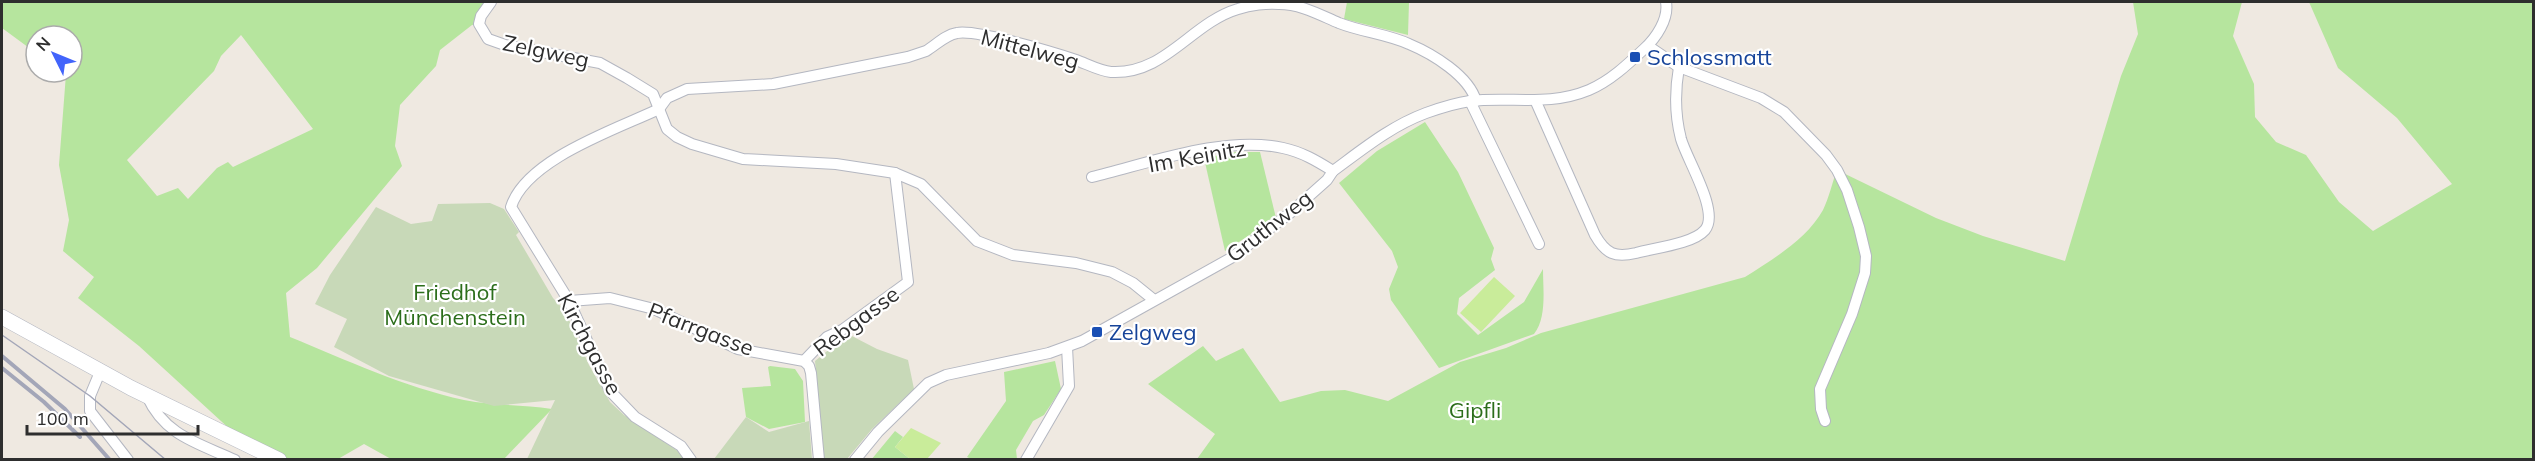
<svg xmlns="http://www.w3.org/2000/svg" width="2535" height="461" font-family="Mulish,sans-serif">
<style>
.green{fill:#b6e59e;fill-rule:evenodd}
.cemetery{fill:#c8d9b8}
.pitch{fill:#c9ec9a}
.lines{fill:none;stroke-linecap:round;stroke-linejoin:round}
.street-casing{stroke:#b4b7c1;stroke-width:12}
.secondary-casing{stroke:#b4b7c1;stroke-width:16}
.street{stroke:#fff;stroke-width:10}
.secondary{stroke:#fff;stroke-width:15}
.tram{stroke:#a3a6b8;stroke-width:1.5}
.rail{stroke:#a3a6b8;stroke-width:4}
.transit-dot{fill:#1a4fb4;stroke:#fff;stroke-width:2}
.labels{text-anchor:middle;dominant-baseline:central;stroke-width:4.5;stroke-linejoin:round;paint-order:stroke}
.street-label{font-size:22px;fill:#2e2e2e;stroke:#fff}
.transit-label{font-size:22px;fill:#164399;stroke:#fff;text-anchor:start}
.park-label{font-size:22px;fill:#2c6e1b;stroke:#fff}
</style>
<rect width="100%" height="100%" fill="#efe9e1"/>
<g class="green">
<path d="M2,2h489l-12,22 -7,1 -32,25 -4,16 -36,39 -5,41 7,20 -85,102 -31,25 4,44c56,23 114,50 174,63 29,6 59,4 88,9l-48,50h-113l-27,-15 -26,15h-59l-34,-16 -106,-97 -61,-48 16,-21 -31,-26 6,-31 -10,-55 7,-91 -3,-2h9v-36h-36v17l-34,-25zM241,35l72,94 -80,38 -5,-5 -11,6 -29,31 -10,-11 -21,8 -30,-36 87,-89 7,-15z"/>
<path d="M1347,2h62l-1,33 -64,-16z"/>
<path d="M2133,2h109l-9,34 21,48 1,33 21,25 30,13 33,47 34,29 79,-47 -55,-66 -59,-50 -29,-66h224v457h-1336l18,-25 -67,-50 55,-38 13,15 27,-13 37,54 41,-11 24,-1 43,11 72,-39 46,-14 35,-15 204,-56c27,-17 62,-38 78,-67 6,-12 9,-27 14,-40l99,48 47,18 82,25 56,-185 17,-42z"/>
<path d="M1425,122l33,50 36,76 -3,11 4,11 -36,28 -2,16 21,21 46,-33 19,-33c0,20 4,49 -9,65l-95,34 -48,-68 -2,-11 9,-22 -6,-16 -53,-68 38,-32z"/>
<path d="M1236,152h24l16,66 -51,33 -21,-93z"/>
<path d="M1055,361l6,28 -17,26 -11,6 -17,29 1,9h-46l-4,-2 39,-56 -2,-29z"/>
<path d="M770,366l25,3 8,12 2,41 -36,7 -23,-12 -4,-29 29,-2 -3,-19z"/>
<path d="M895,431l8,6 -8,10 15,12 -39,1z"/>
</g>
<g class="cemetery">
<path d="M490,203l14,6 15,23 -3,3 37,63 12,13 24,54 21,37 14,13 54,36 6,8h-157l28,-59 -61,6 -105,-30 -55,-29 13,-28 -32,-15 15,-29 46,-68 35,17 21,-3 6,-17z"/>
<path d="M848,334l29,15 31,11 6,29 -42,40 -25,30h-23l-9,-98z"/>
<path d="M746,417l23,15 40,-11 3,38h-98z"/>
</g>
<g class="pitch">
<path d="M1494,277l21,19 -34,36 -21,-19z"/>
<path d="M911,428l30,15 -14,16h-17l-15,-12z"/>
</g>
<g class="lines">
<defs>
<g id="street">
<path d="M491,2l-10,14 -2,8 9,15 17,6 95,18 27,15 26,16 14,35 10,8 15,7 51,15 93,5 59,9 26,11 56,57 36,14 63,8 36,9 21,11 21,17"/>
<path d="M1648,46l31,21 82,31 23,14 42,43 11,15 10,20 12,37 7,29 -1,17 -13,41 -32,75 1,20 4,12"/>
<path d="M1470,101l69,143"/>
<path d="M1536,102l59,133c11,19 20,23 41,18 18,-5 57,-9 69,-23 15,-18 -18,-70 -24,-91 -6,-23 -6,-49 -2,-72"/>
<path d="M1092,177c58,-14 132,-42 191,-29 19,4 34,13 50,23"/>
<path d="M569,301l41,-3 44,11 84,40 66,12 5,5 2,7 8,87"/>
<path d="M804,361l23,-24 15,-7 66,-48 -13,-109"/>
<path d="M100,372l-10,24v15l38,49"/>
<path d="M147,396c18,40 51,47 88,64"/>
<path d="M691,460l-10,-14 -46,-29 -25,-26 -41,-90 -58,-94c15,-48 106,-78 148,-98l8,-11 20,-9 86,-5 135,-27c6,-2 12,-4 18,-6 10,-6 19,-16 31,-18 19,-4 98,20 119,27 11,4 24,11 35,12 54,3 80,-49 127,-63 12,-4 29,-6 41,-5 22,0 41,11 60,19 23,9 48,11 70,21 24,10 60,32 67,57"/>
<path d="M855,460l23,-28 50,-49 18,-8 103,-22 33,-12 149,-83 59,-45 37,-33 6,-9c30,-22 58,-45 93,-58 14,-5 30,-10 44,-12 41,-5 78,6 119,-11 21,-9 38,-25 55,-41 12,-11 25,-30 22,-47"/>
<path d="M1026,460l43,-74 -2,-39"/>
</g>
<path id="secondary" d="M2,317l129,71 148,72"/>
</defs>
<use href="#street" class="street-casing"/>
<use href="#secondary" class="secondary-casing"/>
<use href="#street" class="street"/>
<use href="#secondary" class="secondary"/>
<path class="tram" d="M2,335l88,61 76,64"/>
<g class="rail">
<path d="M2,356l63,53 45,51"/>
<path d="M2,368l42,34 36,35"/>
</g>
</g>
<g class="transit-dot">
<rect x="1629" y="51" width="12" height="12" rx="3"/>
<rect x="1091" y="326" width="12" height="12" rx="3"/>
</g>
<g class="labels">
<g class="street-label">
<text transform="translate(1030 49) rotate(15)">Mittelweg</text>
<text transform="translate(546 51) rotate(12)">Zelgweg</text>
<text transform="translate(1197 156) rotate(-10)">Im Keinitz</text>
<text transform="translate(1269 226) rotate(-38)">Gruthweg</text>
<text transform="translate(856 321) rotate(-37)">Rebgasse</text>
<text transform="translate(701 329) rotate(21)">Pfarrgasse</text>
<text transform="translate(590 344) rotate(62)">Kirchgasse</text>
</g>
<g class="transit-label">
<text x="1647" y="57">Schlossmatt</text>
<text x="1109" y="332">Zelgweg</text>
</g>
<g class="park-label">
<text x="455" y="292">Friedhof<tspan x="455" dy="25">Münchenstein</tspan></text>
<text x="1475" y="410">Gipfli</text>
</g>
</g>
<rect width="2535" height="461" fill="none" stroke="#2e2e2e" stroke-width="6"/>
<g transform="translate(54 54) rotate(313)"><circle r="28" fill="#ffffff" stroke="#ababab" stroke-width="1.5"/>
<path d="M0-4.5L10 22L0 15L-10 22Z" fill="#4264fb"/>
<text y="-9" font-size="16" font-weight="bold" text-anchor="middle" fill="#2e2e2e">N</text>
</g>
<path d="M27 425v9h171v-9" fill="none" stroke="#2e2e2e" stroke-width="3"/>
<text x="36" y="425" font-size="18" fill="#2e2e2e" stroke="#ffffff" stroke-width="4.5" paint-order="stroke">100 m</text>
</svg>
